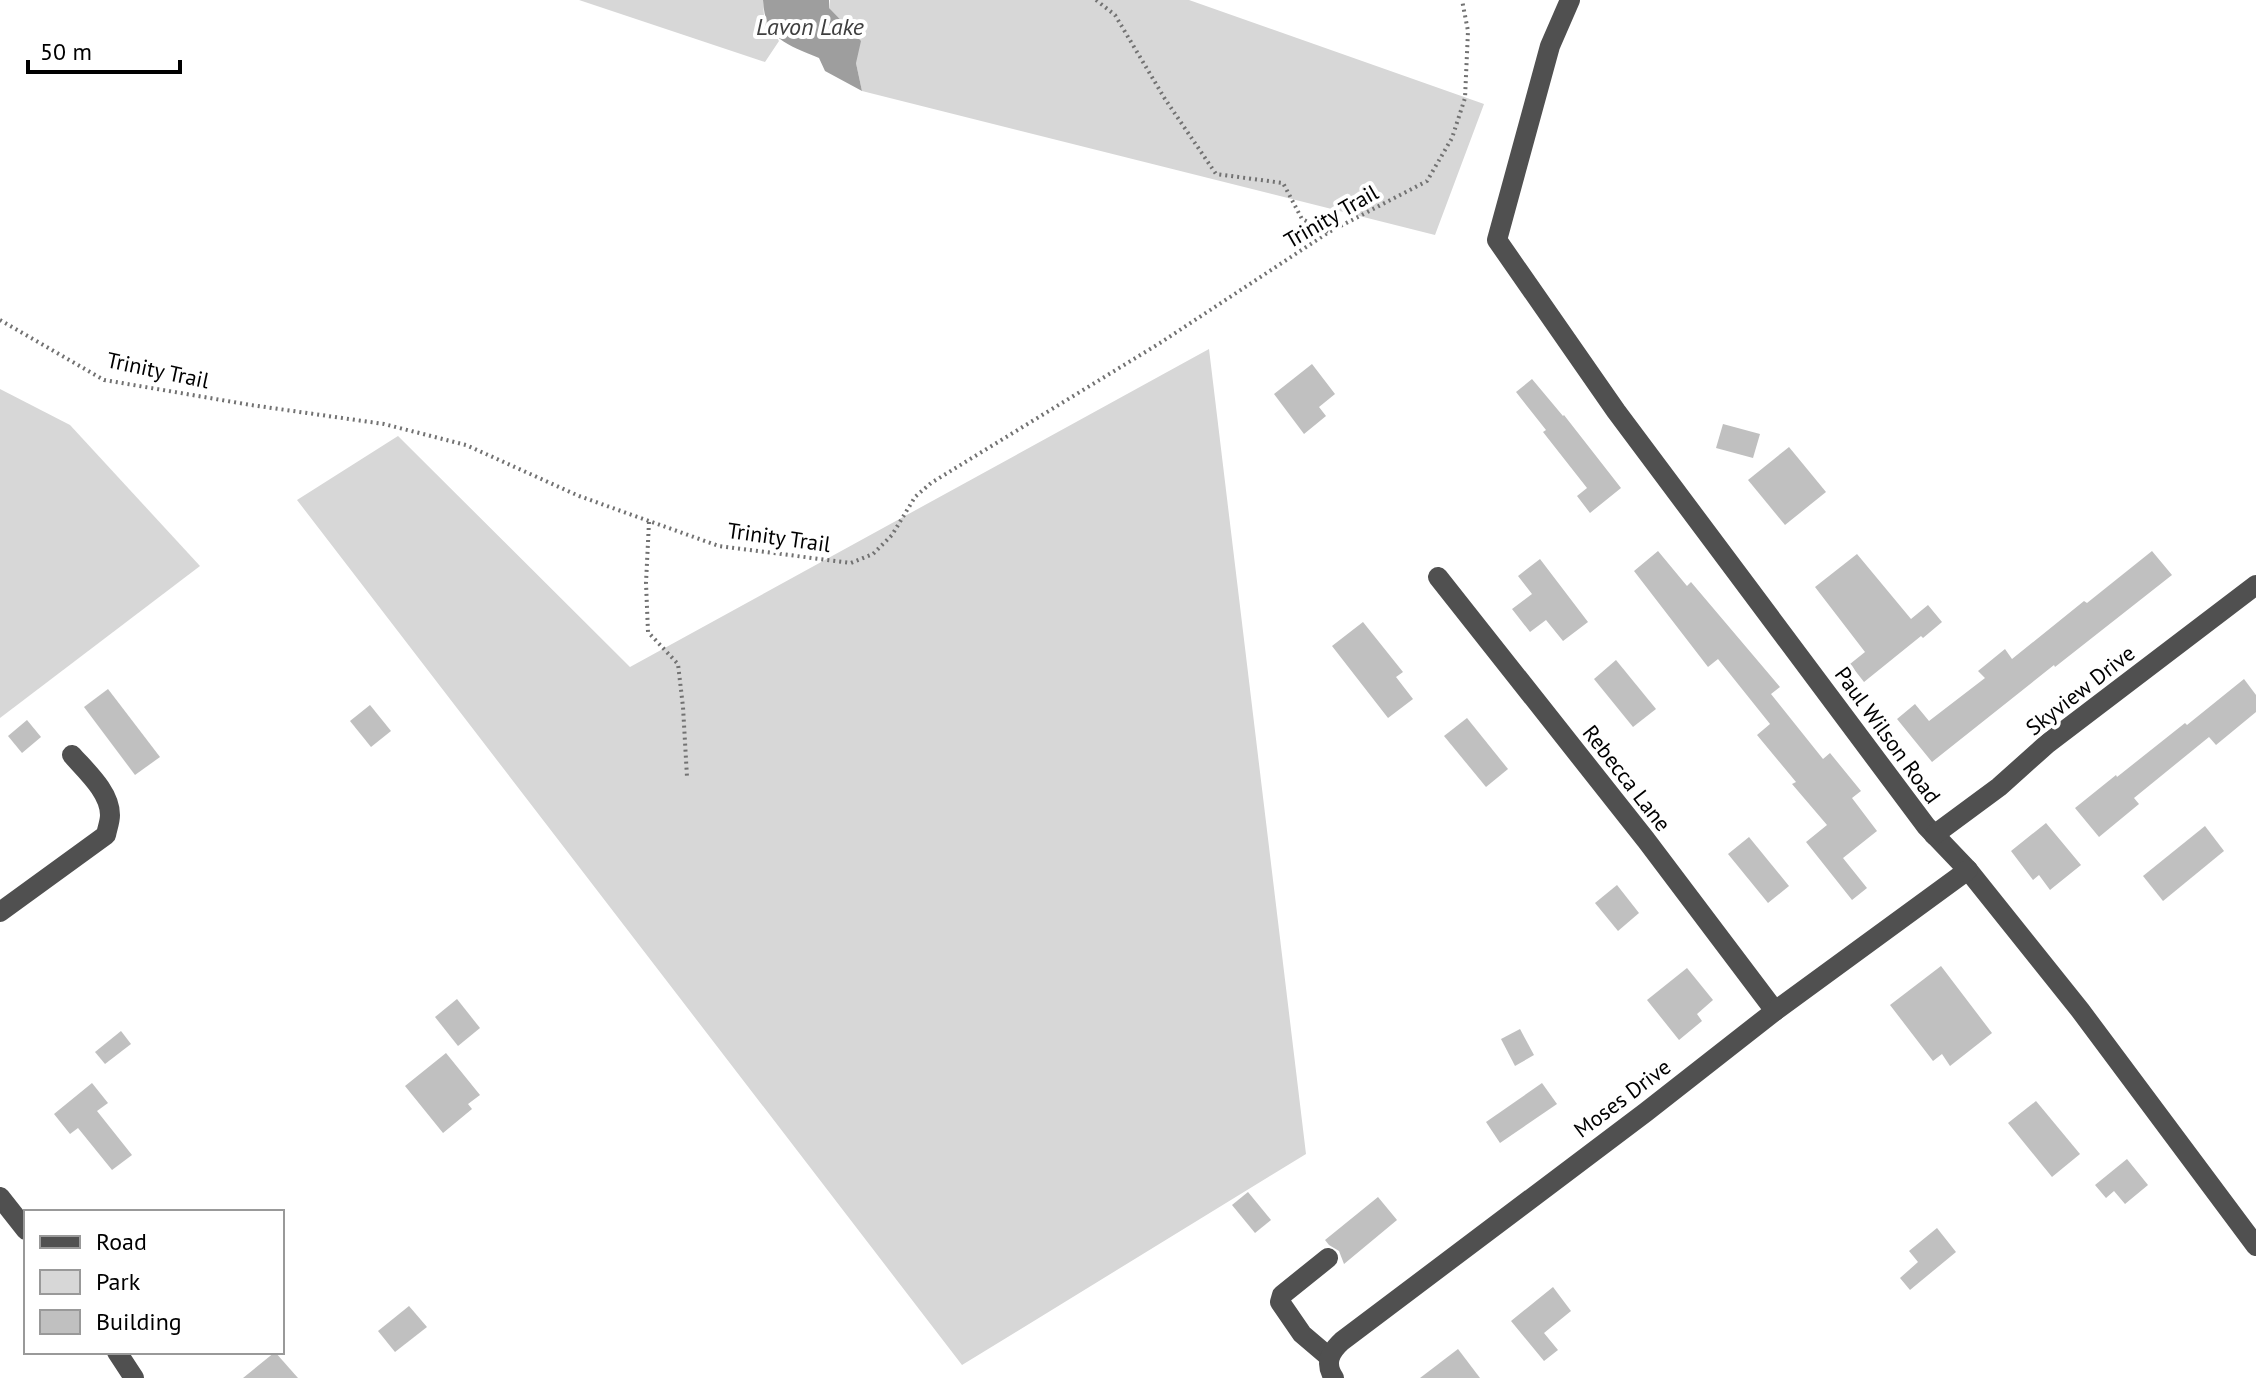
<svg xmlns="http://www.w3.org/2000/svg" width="2256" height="1378" font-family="'PT Sans',sans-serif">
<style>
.green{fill:#d7d7d7}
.water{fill:#9e9e9e}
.building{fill:#c0c0c0}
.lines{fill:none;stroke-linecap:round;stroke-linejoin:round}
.path{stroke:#727272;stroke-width:4;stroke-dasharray:2 4;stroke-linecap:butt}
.minor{stroke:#505050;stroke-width:20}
.labels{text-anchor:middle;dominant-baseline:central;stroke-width:8;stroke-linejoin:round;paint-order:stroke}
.street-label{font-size:22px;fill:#000;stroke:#fff}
.water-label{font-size:24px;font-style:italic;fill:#3f3f3f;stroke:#fff}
</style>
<rect width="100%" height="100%" fill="#fff"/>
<g class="green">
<path d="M579,0h184l1,16 15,25 -14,21z"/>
<path d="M830,0h359l295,104 -49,131 -573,-144 -6,-28 -27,-55z"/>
<path d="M1209,349l97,805 -344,211 -665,-865 101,-64 232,231z"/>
<path d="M0,389l70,36 130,141 -200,152z"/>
</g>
<path class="water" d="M763,0h66v8l32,33 -5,22 6,28 -37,-20 -6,-13c-32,-14 -54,-18 -56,-58z"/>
<g class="building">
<path d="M1312,364l23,30 -16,13 7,9 -22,18 -30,-40z"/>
<path d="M1532,379l31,37 1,-1 57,73 -31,25 -13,-17 10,-8 -44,-56 3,-2 -30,-38z"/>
<path d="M1723,424l37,10 -7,24 -37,-10z"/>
<path d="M1789,447l37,45 -41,33 -37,-45z"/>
<path d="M1658,551l29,35 4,-4 89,105 -9,7 52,65 7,-6 31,38 -9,7 25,33 -34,27 24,30 -15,12 -46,-58 21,-17 -35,-41 4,-2 -39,-47 13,-11 -52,-65 -10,8 -74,-96z"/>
<path d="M2152,551l20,24 -117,92 -1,-2 -122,97 -35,-43 18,-15 14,17 56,-43 -7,-7 27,-22 7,10 72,-58 3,2z"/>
<path d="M1857,554l54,65 17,-14 14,17 -19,16 -2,-2 -57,46 -14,-18 15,-12 -50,-65z"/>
<path d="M1540,559l48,63 -25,19 -17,-21 -16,12 -18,-23 20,-15 -14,-18z"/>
<path d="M1363,622l40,50 -7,5 17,22 -25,19 -56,-72z"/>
<path d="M1616,660l40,49 -23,18 -39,-48z"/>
<path d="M2244,679l12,16v17l-40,33 -7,-8 -75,61 5,6 -40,33 -24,-29 41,-33 1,2 68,-54 2,2z"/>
<path d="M108,689l52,68 -25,18 -51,-68z"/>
<path d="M370,705l21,26 -20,16 -21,-26z"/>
<path d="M1467,718l41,51 -22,18 -42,-51z"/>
<path d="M27,720l14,17 -19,16 -14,-17z"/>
<path d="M2046,823l35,42 -31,25 -11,-15 -6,5 -22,-29z"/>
<path d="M2205,826l19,25 -61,50 -20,-25z"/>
<path d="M1749,837l40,49 -21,17 -40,-49z"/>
<path d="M1617,885l22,28 -21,18 -23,-28z"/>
<path d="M1941,966l51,67 -42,33 -8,-12 -9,7 -43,-56z"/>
<path d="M1687,968l26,32 -16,14 5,7 -23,19 -32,-40z"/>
<path d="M457,999l23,29 -22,18 -23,-29z"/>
<path d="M1520,1029l14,26 -19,11 -14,-27z"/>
<path d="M121,1031l10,13 -26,20 -10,-12z"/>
<path d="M446,1053l34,42 -12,9 4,5 -29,24 -38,-47z"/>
<path d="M92,1083l16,20 -11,8 35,44 -20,15 -34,-42 -8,6 -16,-20z"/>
<path d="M1542,1083l15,21 -57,39 -14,-21z"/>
<path d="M2036,1101l44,53 -28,23 -44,-54z"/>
<path d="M2127,1159l21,26 -23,19 -11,-13 -8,7 -11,-13z"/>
<path d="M1248,1192l23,28 -16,13 -23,-28z"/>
<path d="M1378,1197l19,23 -53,44 -5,-13 -10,-6 -4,-5z"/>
<path d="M1937,1228l19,24 -46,38 -10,-12 18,-16 -9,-11z"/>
<path d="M1553,1287l18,24 -27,22 14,17 -14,11 -33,-40z"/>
<path d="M409,1306l18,21 -32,25 -17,-21z"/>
<path d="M1458,1349l22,29h-60z"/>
<path d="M275,1352l23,26h-55z"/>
</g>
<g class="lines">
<g class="path">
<path d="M1096,0l19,15 50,84 51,75 67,9 19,36 27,13"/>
<path d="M0,320l104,60 147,25 133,19 82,21 113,51 140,50 132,17 22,-9 19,-19 23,-38 16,-14 229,-140 169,-111 98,-51 25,-43 13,-40 3,-67 -6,-31"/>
<path d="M649,522l-3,61 2,49 30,32 5,43 4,70"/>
</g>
<g class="minor">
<path d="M1570,0l-20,46 -53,194 119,171 310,415 42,44 112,140 176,236"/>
<path d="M1438,577l208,263 129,171"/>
<path d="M1934,835l65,-48 48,-43 209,-159"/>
<path d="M0,912l106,-77c1,-6 4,-13 4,-20 0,-23 -24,-44 -38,-60"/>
<path d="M0,1197l26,33"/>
<path d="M1328,1258l-46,37 -2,7 22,32 27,23"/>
<path d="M117,1352l17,26"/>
<path d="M1334,1378c-10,-15 -4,-26 8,-37l304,-229 129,-101 193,-141"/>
</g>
</g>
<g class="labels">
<g class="street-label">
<text transform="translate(1331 216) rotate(-30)">Trinity Trail</text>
<text transform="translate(158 370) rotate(12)">Trinity Trail</text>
<text transform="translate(779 537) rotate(8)">Trinity Trail</text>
<text transform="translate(2080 690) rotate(-38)">Skyview Drive</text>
<text transform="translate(1888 735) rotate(54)">Paul Wilson Road</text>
<text transform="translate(1627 778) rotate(52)">Rebecca Lane</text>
<text transform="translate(1622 1098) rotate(-37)">Moses Drive</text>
</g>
<g class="water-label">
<text x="810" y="26">Lavon Lake</text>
</g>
</g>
<rect x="24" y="1210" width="260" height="144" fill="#ffffff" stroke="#999999" stroke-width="2"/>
<rect x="40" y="1236" width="40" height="12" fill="#505050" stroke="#999999" stroke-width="2"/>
<text x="96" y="1250" font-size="24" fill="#000000">Road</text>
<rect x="40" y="1270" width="40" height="24" fill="#d7d7d7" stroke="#999999" stroke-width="2"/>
<text x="96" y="1290" font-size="24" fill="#000000">Park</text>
<rect x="40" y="1310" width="40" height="24" fill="#c0c0c0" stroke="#999999" stroke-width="2"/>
<text x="96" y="1330" font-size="24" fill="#000000">Building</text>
<path d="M28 60v12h152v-12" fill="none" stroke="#000000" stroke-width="4"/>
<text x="40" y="60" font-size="24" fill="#000000" stroke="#ffffff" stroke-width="6" paint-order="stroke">50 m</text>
</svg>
